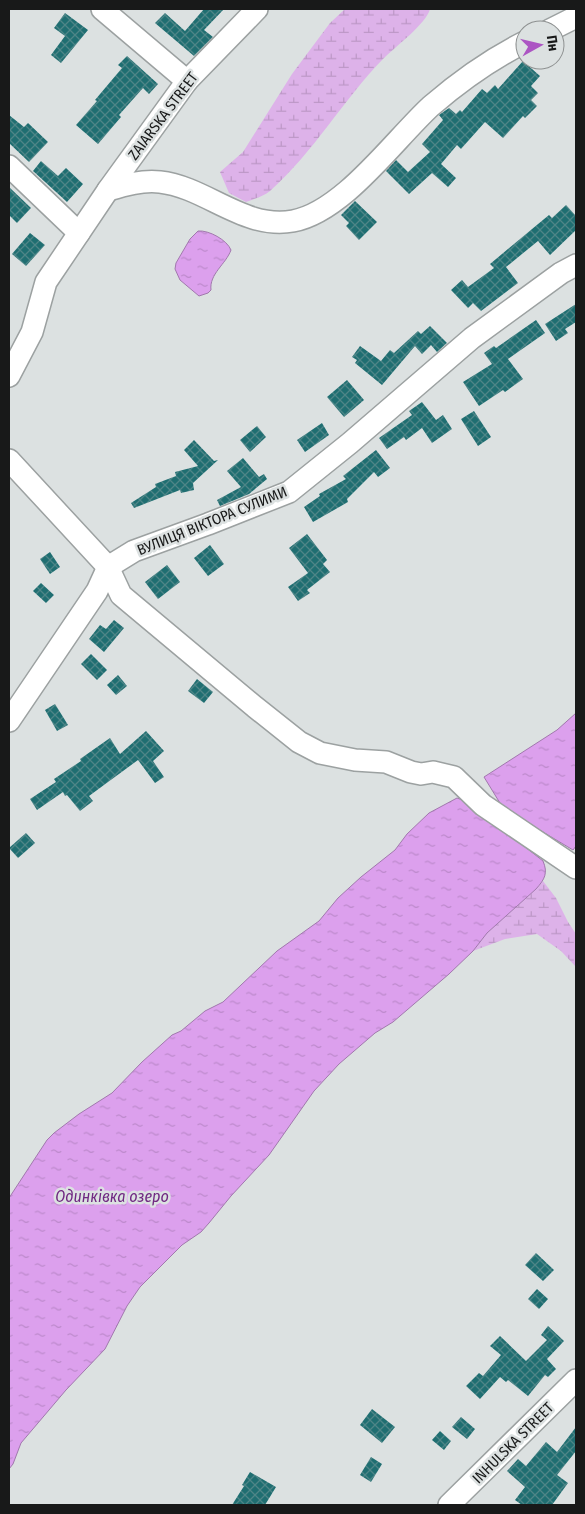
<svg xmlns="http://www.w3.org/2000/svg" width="585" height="1514" font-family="'Fira Sans Condensed',sans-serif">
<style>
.wetland{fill:url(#wetland-marsh)}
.water{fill:url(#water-ripples);stroke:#a178ad}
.building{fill:url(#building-cross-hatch)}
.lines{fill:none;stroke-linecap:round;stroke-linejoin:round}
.minor-casing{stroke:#9ca1a1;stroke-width:24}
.minor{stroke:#fff;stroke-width:21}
.labels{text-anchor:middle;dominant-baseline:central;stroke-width:5;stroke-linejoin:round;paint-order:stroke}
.street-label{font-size:15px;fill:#181919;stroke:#dce1e1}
.water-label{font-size:16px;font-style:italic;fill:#702882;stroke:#dce1e1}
</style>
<defs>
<pattern id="wetland-marsh" width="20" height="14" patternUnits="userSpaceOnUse" patternTransform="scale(1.25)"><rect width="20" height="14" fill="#ddb2e9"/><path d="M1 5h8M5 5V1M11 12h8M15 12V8" fill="none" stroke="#bd98c7"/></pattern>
<pattern id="water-ripples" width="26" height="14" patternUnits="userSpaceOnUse" patternTransform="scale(1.25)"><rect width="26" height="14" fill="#dca0ed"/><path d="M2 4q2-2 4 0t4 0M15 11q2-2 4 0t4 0" fill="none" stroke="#bc89cb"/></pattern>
<pattern id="building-cross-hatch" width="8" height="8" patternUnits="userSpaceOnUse" patternTransform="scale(1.25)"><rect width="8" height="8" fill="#1f6e71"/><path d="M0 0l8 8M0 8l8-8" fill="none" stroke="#4e8587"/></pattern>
</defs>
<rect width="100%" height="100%" fill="#dce1e1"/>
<g class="wetland">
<path d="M345,9h85c-4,15 -35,38 -47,50 -40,41 -69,93 -113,132 -6,5 -16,8 -24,11l-17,-9 -9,-21 23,-20 49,-78 38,-51z"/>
<path d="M543,881l13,17 12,24 8,12v33l-15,-16 -24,-17 -32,5 -32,12 14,-18 49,-44z"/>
</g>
<g class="water">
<path d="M198,231c11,-1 29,9 33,19 -5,14 -22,24 -20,40l-3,3 -9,3 -19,-16 -5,-11 1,-6 14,-24z"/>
<path d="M576,713v133l-3,4 -70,-42 -19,-31 73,-47z"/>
<path d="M457,798l11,4 75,59c5,12 2,18 -7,28l-49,44 -14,18 -24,23 -56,48 -18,11 -36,31 -25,27 -45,64 -38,41 -22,27 -8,9 -19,13 -42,42 -13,19 -22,43 -39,41 -45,53 -8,21 -4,5v-271l38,-58 7,-7 25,-19 33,-21 30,-31 30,-27 9,-4 24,-20 18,-9 54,-51 42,-30 19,-23 23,-21 34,-27 12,-16 22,-21z"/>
</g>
<g class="building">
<path d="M204,9h20l-20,21 9,7 -19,19 -39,-33 10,-10 20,18z"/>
<path d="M65,13l23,17 -27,33 -10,-8 14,-19 -11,-8z"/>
<path d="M127,56l31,28 -9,10 -6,-6 -24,27 2,2 -23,27 -22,-19 21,-24 -2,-1 27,-32 -4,-3z"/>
<path d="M523,61l17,15 -9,10 7,7 -7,7 6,6 -12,12 -2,-2 -20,22 -18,-16 -24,27 -4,-4 -16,19 15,14 -8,9 -16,-14 -23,21 -23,-23 10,-11 12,12 22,-20 -8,-8 21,-24 -4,-5 10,-7 7,6 4,-4 2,2 20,-23 5,4 8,-8 3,4z"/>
<path d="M9,115l15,12 4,-4 20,19 -19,20 -20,-19z"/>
<path d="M41,161l17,15 8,-8 17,16 -16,18 -34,-31z"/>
<path d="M9,187l22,21 -14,15 -8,-8z"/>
<path d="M355,201l22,21 -18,18 -13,-14 3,-3 -8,-8z"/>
<path d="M566,205l10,11v14l-26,25 -12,-14 -32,26 12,16 -37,28 -8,-8 -5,5 -17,-18 11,-10 6,7 26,-19 -4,-4 42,-35 17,-14 3,3z"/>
<path d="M30,233l15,12 -19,21 -14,-12z"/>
<path d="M576,304v18l-11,7 3,4 -12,8 -11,-17z"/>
<path d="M536,320l9,13 -37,26 15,20 -18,13 -2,-2 -24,16 -16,-24 29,-18 -8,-11 10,-7 2,2z"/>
<path d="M430,326l17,17 -10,9 -6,-7 -9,9 -7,-8 -33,39 -27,-22 2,-3 -5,-3 8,-11 21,15 9,-11 4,3 24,-22 3,3z"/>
<path d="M347,380l17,20 -20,17 -17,-20z"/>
<path d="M422,402l14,18 7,-5 9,14 -20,14 -10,-15 -16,12 -2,-3 -17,12 -8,-11 33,-23 -3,-4z"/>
<path d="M474,411l17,26 -13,9 -17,-27z"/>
<path d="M322,423l7,12 -24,17 -8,-12z"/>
<path d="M257,426l9,11 -16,15 -10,-12z"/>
<path d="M194,440l20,21 4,-1 -25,23 1,7 -13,3 -1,-3 -46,18 -3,-5 25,-16 -1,-3 21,-8 -1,-4 23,-6 -14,-16z"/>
<path d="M376,450l14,18 -12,9 -4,-5 -27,27 1,3 -35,20 -9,-15 16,-11 -1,-2 27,-15 -3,-3z"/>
<path d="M243,458l16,19 5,-3 3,5 -18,15 -29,12 -3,-6 24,-13 -14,-16z"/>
<path d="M307,534l20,26 -4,4 7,8 -23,18 3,3 -12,8 -10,-14 20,-14 -19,-25z"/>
<path d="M210,545l14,19 -16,12 -14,-18z"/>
<path d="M50,552l10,15 -10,7 -10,-15z"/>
<path d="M167,565l13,17 -22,17 -13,-17z"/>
<path d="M41,583l13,12 -8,8 -13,-12z"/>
<path d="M114,620l10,8 -20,24 -15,-13 11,-14 6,4z"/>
<path d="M91,654l16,16 -10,10 -16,-16z"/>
<path d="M118,675l9,11 -11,9 -9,-10z"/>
<path d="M197,679l16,13 -9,11 -16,-12z"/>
<path d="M55,704l13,21 -11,6 -12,-21z"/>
<path d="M146,731l18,20 -11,10 11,16 -9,6 -17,-23 -49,36 4,5 -13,10 -13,-16 -2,1 -2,-4 -26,18 -7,-11 26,-17 -2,-3 27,-18 -1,-2 30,-21 10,16z"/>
<path d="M26,833l9,10 -17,15 -9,-10z"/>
<path d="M536,1253l18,17 -11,11 -18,-16z"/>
<path d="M537,1289l11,10 -9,10 -11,-10z"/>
<path d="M548,1326l16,15 -17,18 9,10 -8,8 -3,-2 -17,21 -20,-16 -2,2 -6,-5 -20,22 -14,-13 13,-13 4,3 18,-21 -11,-9 10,-10 26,25 21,-21 -6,-5z"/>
<path d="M372,1409l23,18 -13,16 -22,-18z"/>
<path d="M461,1417l14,12 -8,10 -15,-12z"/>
<path d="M576,1427v24l-19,24 11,8 -16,22h-30l-7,-5 10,-13 -18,-16 11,-12 8,7 20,-24 11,10z"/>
<path d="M440,1431l11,10 -7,9 -12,-10z"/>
<path d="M371,1457l11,7 -11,18 -11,-7z"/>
<path d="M250,1472l26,15 -11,18h-33l12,-19 -2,-1z"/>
</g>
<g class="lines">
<defs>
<g id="minor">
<path d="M102,9l85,72"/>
<path d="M550,30l26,-13"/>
<path d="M9,166l70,67"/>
<path d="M108,190c17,-5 34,-10 52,-8 46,5 84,48 133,39 50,-9 101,-81 138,-115 29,-25 60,-47 94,-64"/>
<path d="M9,376l23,-44 14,-50 62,-92 79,-109 70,-72"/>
<path d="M9,460l99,107 13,28 134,112 44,35 21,11 35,7 31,2 25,10 10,2 12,-2 21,5 29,28 93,63"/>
<path d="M9,721l88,-130 11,-24 26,-16 74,-27 81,-32 61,-49 122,-105 89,-65 15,-8"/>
<path d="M449,1505l127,-125"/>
</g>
</defs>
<use href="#minor" class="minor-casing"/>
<use href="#minor" class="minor"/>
</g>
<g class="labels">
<g class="street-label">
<text transform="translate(163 116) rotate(-53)">ZAIARSKA STREET</text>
<text transform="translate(212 521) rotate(-22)">ВУЛИЦЯ ВІКТОРА СУЛИМИ</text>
<text transform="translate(513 1443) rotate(-45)">INHULSKA STREET</text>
</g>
<g class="water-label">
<text x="112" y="1196">Одинківка озеро</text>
</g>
</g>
<rect width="585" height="1514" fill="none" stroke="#181919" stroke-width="20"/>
<g transform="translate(540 45) rotate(82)"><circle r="24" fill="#dce1e1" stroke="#8e9191"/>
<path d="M0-4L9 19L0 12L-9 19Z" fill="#ac55c3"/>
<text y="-8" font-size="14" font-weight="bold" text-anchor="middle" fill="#181919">Пн</text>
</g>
</svg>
